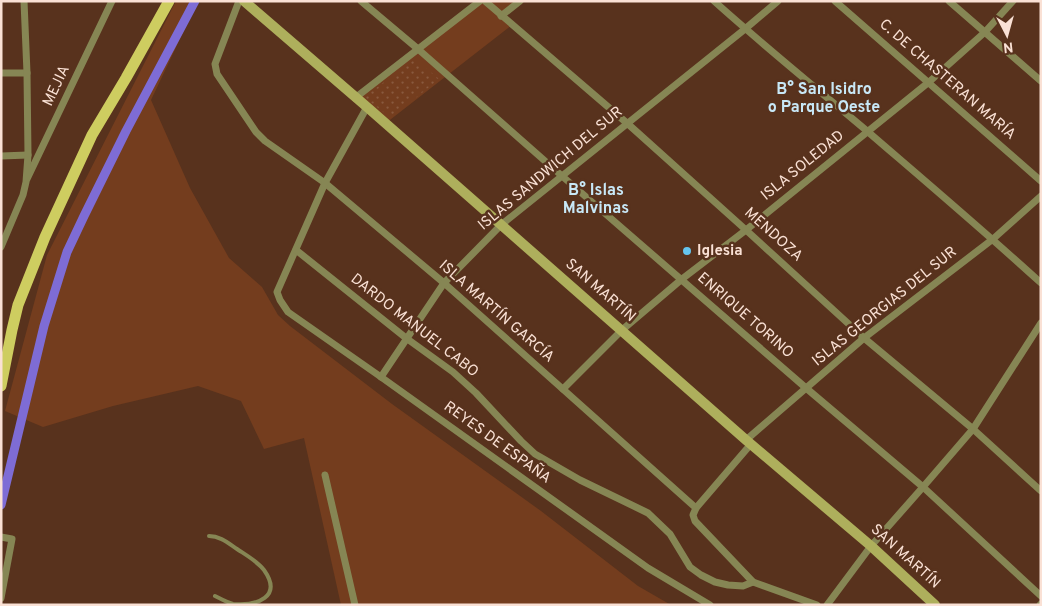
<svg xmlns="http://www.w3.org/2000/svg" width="1042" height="606" font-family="Overpass,sans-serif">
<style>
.grass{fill:#743d1e}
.park{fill:url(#park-dots)}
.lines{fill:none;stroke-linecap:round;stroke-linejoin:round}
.canal{stroke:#7e6cd5;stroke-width:9}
.lane{stroke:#868654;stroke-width:4}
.street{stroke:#868654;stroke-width:7}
.secondary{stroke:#aeaf5c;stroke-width:10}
.primary{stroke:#cecd60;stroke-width:11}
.poi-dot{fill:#65c5ee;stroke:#58321d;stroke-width:2}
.labels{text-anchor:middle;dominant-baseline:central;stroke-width:5;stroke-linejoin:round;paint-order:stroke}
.street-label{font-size:15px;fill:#fae1d5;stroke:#58321d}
.poi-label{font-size:15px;font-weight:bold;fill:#fae1d5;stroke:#58321d;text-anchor:start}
.neighbourhood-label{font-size:16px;font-weight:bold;fill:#c8e8f7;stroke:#58321d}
</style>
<defs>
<pattern id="park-dots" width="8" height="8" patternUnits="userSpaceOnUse" patternTransform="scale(1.25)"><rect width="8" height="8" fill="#743d1e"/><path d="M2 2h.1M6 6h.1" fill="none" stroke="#89593e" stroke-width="1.8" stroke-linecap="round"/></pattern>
</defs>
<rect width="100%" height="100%" fill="#58321d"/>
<g class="grass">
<path d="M176,1h22l-47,99 39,88 39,70 33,29 16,28 12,11 102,78 149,107 97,75 33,19h-330l-37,-167 -40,11 -23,-48 -43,-15 -85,20 -70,21 -38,-16 42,-156z"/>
<path d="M481,1h38l-18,15 11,9 -126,98 -30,-25z"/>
</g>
<path class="park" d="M415,59l24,20 -48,39 -27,-21z"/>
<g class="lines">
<path class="canal" d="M1,505l43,-179 23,-74 17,-36 42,-85 69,-130"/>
<path class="lane" d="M209,536c11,0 19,7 28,13 9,6 20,12 27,21 19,27 -7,36 -31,34 -7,-2 -12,-5 -18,-8"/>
<g class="street">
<path d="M239,1l-24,63 2,10 39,58 9,9 60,42 119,100 252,225 -3,7 2,6 58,61 64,23"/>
<path d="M361,1l57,48 144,127 244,212 117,99 118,109"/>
<path d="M485,1l143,123 118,106 118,108 109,91 68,62"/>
<path d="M714,1c50,45 102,87 153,130 58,50 117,100 174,152"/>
<path d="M835,1l206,180"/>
<path d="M949,1l92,80"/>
<path d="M501,16l19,-15"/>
<path d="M1,73h26"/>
<path d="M355,98l125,-97"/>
<path d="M367,107l-42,76 -48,109 3,8 8,12 93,65 267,191 62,37"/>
<path d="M1,156l27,-1"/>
<path d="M27,179l85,-178"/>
<path d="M1,247l22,-52 3,-13 2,-27 -1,-82 -3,-72"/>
<path d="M296,250l110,88 47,34 23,21 45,48 14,13 45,26 68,33 22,21 20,33 11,8 14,7 13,3 15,1 10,-4"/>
<path d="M381,377l63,-94 57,-58 244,-196 33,-28"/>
<path d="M563,389l59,-59 60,-51 64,-49 183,-148 56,-50 28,-31"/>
<path d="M746,440l118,-102 129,-99 48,-43"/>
<path d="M325,475l30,130"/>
<path d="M696,508l55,-64"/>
<path d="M1,537l11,2 -11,59"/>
<path d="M827,605l44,-59 52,-59 50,-58 68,-106"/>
<path d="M1040,605l1,-1"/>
</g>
<path class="secondary" d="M244,1l123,106 379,333 125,106 64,59"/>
<path class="primary" d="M1,386l11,-56 6,-25 27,-68 47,-102 34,-57 43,-77"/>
</g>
<circle class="poi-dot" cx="687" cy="251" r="5"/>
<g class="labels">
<g class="street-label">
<text transform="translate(947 80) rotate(41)">C. DE CHASTERAN MARÍA</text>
<text transform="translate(57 86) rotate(-65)">MEJIA</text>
<text transform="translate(803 166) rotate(-39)">ISLA SOLEDAD</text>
<text transform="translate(551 169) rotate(-40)">ISLAS SANDWICH DEL SUR</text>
<text transform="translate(773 235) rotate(42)">MENDOZA</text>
<text transform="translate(600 291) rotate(41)">SAN MARTÍN</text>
<text transform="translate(885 307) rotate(-39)">ISLAS GEORGIAS DEL SUR</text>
<text transform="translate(496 312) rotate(41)">ISLA MARTÍN GARCÍA</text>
<text transform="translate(745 316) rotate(41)">ENRIQUE TORINO</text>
<text transform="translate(414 326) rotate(38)">DARDO MANUEL CABO</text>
<text transform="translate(497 443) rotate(36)">REYES DE ESPAÑA</text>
<text transform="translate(905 557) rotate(42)">SAN MARTÍN</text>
</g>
<g class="poi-label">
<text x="697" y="251">Iglesia</text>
</g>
<g class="neighbourhood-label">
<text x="824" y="90">B° San Isidro<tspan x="824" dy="18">o Parque Oeste</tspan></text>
<text x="596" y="191">B° Islas<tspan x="596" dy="18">Malvinas</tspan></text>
</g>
</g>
<rect width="1042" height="606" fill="none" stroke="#fae1d5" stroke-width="5"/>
<g transform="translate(1007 35) rotate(174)" stroke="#58321d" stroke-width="4" paint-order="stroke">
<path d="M0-4L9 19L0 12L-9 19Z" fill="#fae1d5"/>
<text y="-8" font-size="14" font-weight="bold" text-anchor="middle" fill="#fae1d5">N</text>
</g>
</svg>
